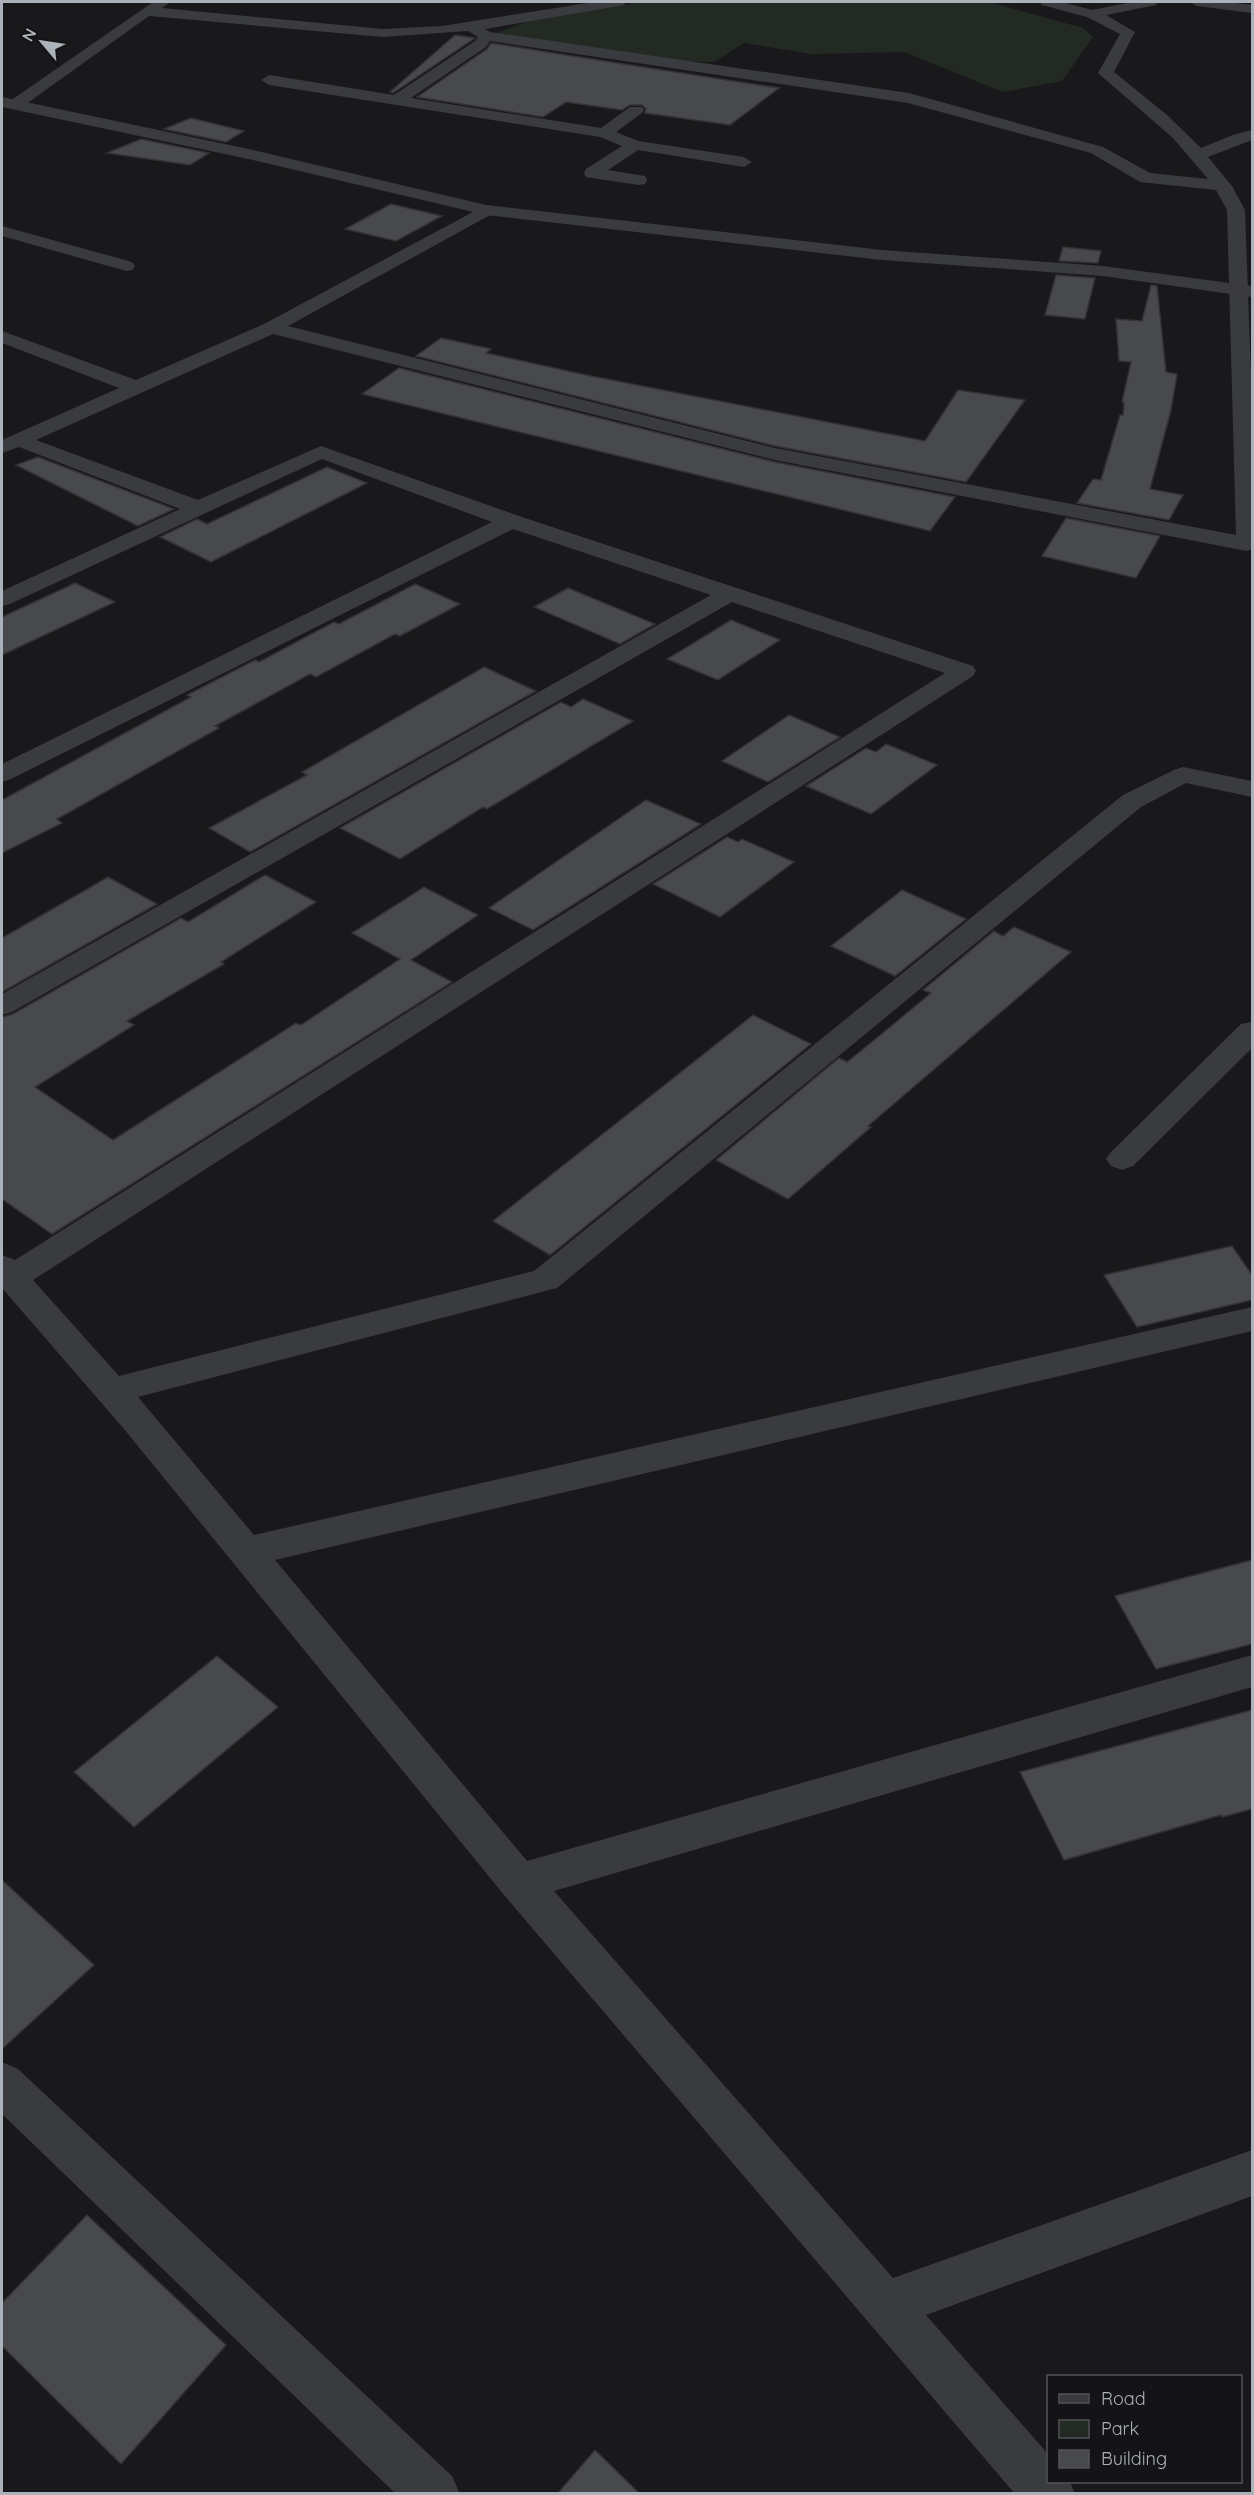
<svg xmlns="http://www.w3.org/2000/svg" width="1254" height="2495" font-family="Quicksand,sans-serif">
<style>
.green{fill:#232a23}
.building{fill:#48494d;stroke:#333336;stroke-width:1.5}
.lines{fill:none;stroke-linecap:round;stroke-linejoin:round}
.minor{fill:#3a3b3f;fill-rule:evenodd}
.tertiary{fill:#3a3b3f;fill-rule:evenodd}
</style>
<rect width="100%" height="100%" fill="#19191b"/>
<path class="green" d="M644,2h345l94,26 10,9 -31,44 -59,11 -99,-40 -93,2 -67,-11 -30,19 -41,-1 -123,-17 -53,-11 42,-16z"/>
<g class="building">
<path d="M455,35l20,3 -82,55 -3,-1z"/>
<path d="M491,43l75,12 213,33 -49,37 -85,-12 1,-4 -4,-4h-12l-8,5 -56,-8 -23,15 -126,-20 70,-48z"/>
<path d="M191,118l53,13 -18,11 -62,-13z"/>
<path d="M141,139l68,14 -19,12 -83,-12z"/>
<path d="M391,204l51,12 -46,25 -51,-12z"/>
<path d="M1063,247l38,4 -3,12 -39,-2z"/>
<path d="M1056,275l39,3 -10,41 -40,-4z"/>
<path d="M1151,285l6,1 9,86 11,2 -6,36 -21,79 33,6 -14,25 -92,-17 16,-24 8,1 19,-65h3l1,-13h-2l9,-40 -12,-1 -3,-42 26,2z"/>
<path d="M441,338l50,11 -5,4 100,22 339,66 33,-51 67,10 -59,82 -191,-36 -359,-90z"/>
<path d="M399,368l376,94 180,35 -25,34 -568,-137z"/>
<path d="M38,457l136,52 -36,17 -122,-61z"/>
<path d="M327,467l40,16 -156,79 -51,-25 37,-18 10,5z"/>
<path d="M1066,518l94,18 -24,42 -94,-22z"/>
<path d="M75,583l40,19 -113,53v-38z"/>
<path d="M415,584l45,20 -60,32 -5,-2 -79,43 -6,-3 -95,52 4,2 -162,91 5,4 -60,30v-53l189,-103 -4,-2 37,-19 31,-16 4,2 75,-40 5,2z"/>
<path d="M568,588l87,36 -35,20 -86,-37z"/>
<path d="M731,620l49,20 -62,40 -51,-21z"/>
<path d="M484,667l52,24 -286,161 -41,-24 98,-53 -5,-3z"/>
<path d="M583,699l50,22 -146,88 -4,-2 -83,52 -60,-31 221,-126 10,5z"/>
<path d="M789,715l51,22 -72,45 -46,-21z"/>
<path d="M886,744l51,21 -66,49 -65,-28 60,-38 10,4z"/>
<path d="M646,800l55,24 -168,106 -44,-22z"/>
<path d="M727,837l11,5 4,-3 52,23 -74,55 -67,-33z"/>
<path d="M265,875l51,27 -95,60 3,2 -97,57 7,4 -99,62 78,53 183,-117 5,2 99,-66 -48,-26 72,-46 54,28 -67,45 41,22 -400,252 -50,-35v-182l11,-3 168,-96 7,4z"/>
<path d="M108,877l49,27 -155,88v-54z"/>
<path d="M902,890l64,29 -71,57 -64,-30z"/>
<path d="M1014,927l57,25 -203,174 3,1 -83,72 -72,-39 123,-102 8,4 31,-25 53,-44 -8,-3 71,-59 9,5z"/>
<path d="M753,1015l58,29 -261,211 -57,-34z"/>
<path d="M1232,1246l20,29v25l-115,27 -33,-52z"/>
<path d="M1252,1560v84l-96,25 -41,-73z"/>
<path d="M217,1656l61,51 -144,120 -60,-55z"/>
<path d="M1252,1710v99l-30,8 -1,-2 -157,45 -44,-88z"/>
<path d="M2,1880l92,85 -92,84z"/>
<path d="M87,2215l139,130 -105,119 -119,-118v-43z"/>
<path d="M595,2450l44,43h-81z"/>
</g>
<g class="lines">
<g class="minor">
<path d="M153,2h17l-8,6 221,21 59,-3 152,-24h32l-2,3 -5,1 -134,23 5,3 419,61 194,54 47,26 58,6 -35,-41 -75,-65 22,-39 -33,-17 -45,-12 -2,-3h22l30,8 40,-8h26l-2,3 -50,10 29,17 -21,40 53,43 34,33 32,-13 19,-5v10l-44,17 24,29 13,24 7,193v146l-5,2 -472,-91 -502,-126 -237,106 162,60 123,-54 198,70 454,150 3,5 -3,5 -940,604 86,96 415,-105 589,-476 51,-25 9,-3 69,14v16l-66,-14 -45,24 -584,481 -419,109 116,138 998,-228v24l-977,229 252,301 725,-206v32l-698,204 339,387 359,-128v46l-326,119 122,139v28h22l5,12h-60l-511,-599 -380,-466 -122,-141v-33l13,5 930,-587 -213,-71 -720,410 -10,3v-21l709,-399 -198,-66 -502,250 -9,3v-18l490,-242 -170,-63 -312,145 -8,2v-15l178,-82 -161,-62 -17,6v-13l117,-52 -117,-45v-12l134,49 128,-56 222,-119 6,1 3,4 -3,4 -204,112 487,122 461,87 -9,-325 -11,-20 -76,-8 -49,-29 -183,-50 -418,-62 -4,6 -75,51 190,30 29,-21h12l2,3 -2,3 -26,19 22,9 106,16 8,5 -8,5 -106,-17 -30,20 37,6 2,4 -2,4 -6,1 -47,-7 -6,-1 -2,-4 2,-4 36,-23 -22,-9 -331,-52 -8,-5 8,-5 125,20 81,-54 3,-4 -10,-6 -85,6 -234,-21 -127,91h-12l-2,-3 2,-3z"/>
<path d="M1190,2h37l25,3v8l-55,-7z"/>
<path d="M2,226l130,36 3,4 -3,4 -6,1 -124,-35z"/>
<path d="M1252,1022v26l-119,118 -11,4 -11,-4 -5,-7 5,-7 130,-128z"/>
<path d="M2,2062l16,7 434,407 8,18h-64l-394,-380z"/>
</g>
<path class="tertiary" d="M2,97l251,53 233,55 396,45 221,16 149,20v11l-149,-21 -221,-16 -396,-45 -233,-55 -251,-53z"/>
</g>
<rect width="1254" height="2495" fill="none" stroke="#acb2b9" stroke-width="6"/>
<rect x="1047" y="2375" width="195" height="108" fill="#141416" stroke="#515357" stroke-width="1.5"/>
<rect x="1059" y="2394" width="30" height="9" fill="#3a3b3f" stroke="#515357" stroke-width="1.5"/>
<text x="1101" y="2405" font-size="18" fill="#acb2b9">Road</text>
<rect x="1059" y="2420" width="30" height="18" fill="#232a23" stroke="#515357" stroke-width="1.5"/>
<text x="1101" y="2435" font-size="18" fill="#acb2b9">Park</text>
<rect x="1059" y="2450" width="30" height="18" fill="#48494d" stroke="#515357" stroke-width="1.5"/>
<text x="1101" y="2465" font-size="18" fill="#acb2b9">Building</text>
<g transform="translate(42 42) rotate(299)" stroke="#141416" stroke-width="4.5" paint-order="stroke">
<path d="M0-4.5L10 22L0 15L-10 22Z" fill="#acb2b9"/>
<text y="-9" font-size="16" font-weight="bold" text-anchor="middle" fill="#acb2b9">N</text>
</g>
</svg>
